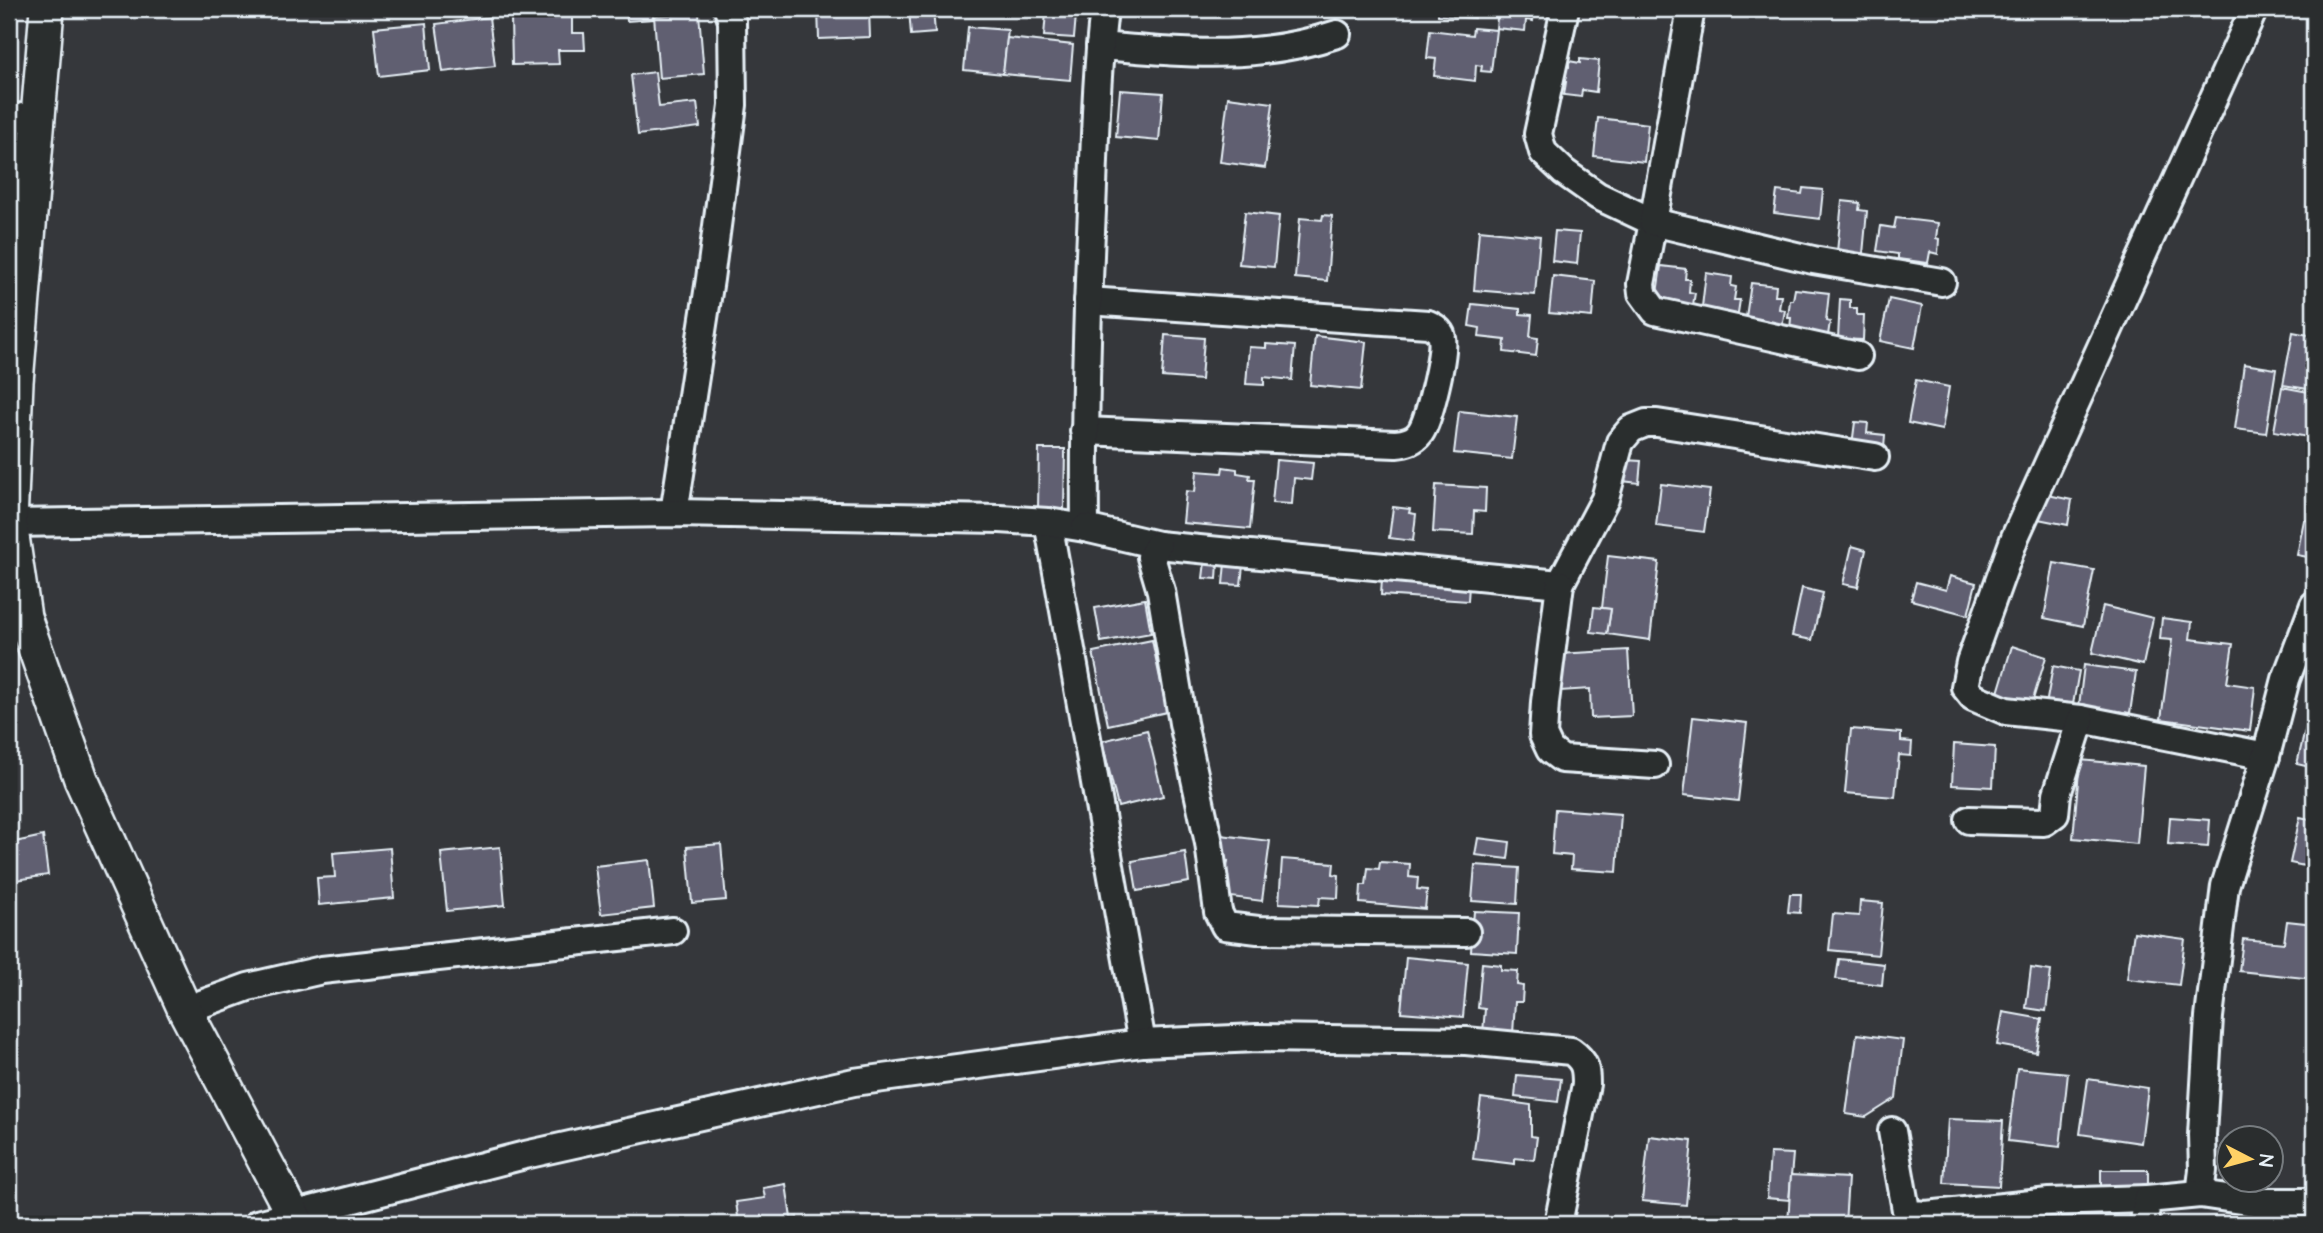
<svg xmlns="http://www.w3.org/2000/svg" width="2323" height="1233" font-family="'Architects Daughter',sans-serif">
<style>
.building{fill:#615f71;stroke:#e8f1f8;stroke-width:2}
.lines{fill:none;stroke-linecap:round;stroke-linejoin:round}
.minor-casing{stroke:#e8f1f8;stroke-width:32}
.major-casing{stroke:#e8f1f8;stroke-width:38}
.minor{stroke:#2a2d2e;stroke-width:26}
.major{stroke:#2a2d2e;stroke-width:33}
</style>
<rect width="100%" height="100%" fill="#35373b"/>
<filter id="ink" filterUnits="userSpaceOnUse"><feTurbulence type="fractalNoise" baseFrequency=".0143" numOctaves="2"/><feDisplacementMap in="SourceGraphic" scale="14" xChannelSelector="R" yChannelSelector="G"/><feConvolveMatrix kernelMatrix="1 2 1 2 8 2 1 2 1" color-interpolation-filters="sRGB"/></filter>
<g filter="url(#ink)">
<g class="building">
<path d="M626,9h26l1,10 -26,2z"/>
<path d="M818,9h51l1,28 -51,2z"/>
<path d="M909,9h24l2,24 -24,2z"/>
<path d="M1249,9h60l-1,7z"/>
<path d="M1438,9h36v9l-36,-3z"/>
<path d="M1498,9h36l-1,12 -7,-1 -1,11 -29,-3z"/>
<path d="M1046,12l30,3 -2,23 -30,-2z"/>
<path d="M699,13l5,61 -45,4 -5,-62z"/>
<path d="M489,17l6,49 -52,6 -7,-48z"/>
<path d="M572,17v16h12l1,17h-27l1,14 -47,1 -1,-47z"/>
<path d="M426,23l4,47 -51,6 -5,-48z"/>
<path d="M968,27l40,3 -5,44 -39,-4z"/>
<path d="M1473,28l23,2 -5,42 -10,-1 1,-5 -6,-1 -1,16 -41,-5 2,-17 -9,-1 3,-28 42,5z"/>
<path d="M1007,38l66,7 -3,35 -67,-6z"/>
<path d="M1580,59l19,2 -3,31 -14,-2 -1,7 -17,-2 2,-13h-7l1,-16 9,1v-6l11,2z"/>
<path d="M655,72l4,35 38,-4 3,24 -62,8 -7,-60z"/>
<path d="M1120,90l43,3 -4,48 -43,-4z"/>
<path d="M1228,97l45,6 -8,65 -45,-6z"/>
<path d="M1598,118l50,6 -4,38 -50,-6z"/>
<path d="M1803,188l20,2 -3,29 -46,-6 3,-22 25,3z"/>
<path d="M1842,201l18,2 -1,7 8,1 -4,43 -26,-2z"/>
<path d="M1245,212l34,4 -5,51 -35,-3z"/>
<path d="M1323,215l9,1 -5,65 -32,-3 5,-60 22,2z"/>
<path d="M1896,218l42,5 -2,15 3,1 -1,15 -8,-2 -2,11 -30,-4v-5l-21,-3 4,-25 13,2z"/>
<path d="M1479,230l61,6 -5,59 -61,-5z"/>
<path d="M1555,231l25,2 -3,31 -25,-3z"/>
<path d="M1661,266l25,3 -1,10h5l-1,13 6,1 -3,18 -36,-11z"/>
<path d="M1706,273l26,4 -1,9 5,1 -2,13h6l-3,19 -28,-4 1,-6 -8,-2z"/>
<path d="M1553,276l42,5 -3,36 -43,-4z"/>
<path d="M1751,283l25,3 -1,10h6l-2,13 6,1 -3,18 -28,-4 1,-6 -9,-1z"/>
<path d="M1795,289l34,4 -3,28 4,1 -3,20 -37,-12 1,-12h-3l2,-18h3z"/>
<path d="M1840,299l10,1v8h7v7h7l-1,25 -25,-1z"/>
<path d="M1889,299l33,7 -8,42 -34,-7z"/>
<path d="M1472,304l48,5v5l12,1 -2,22 8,1 -2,18 -32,-4 1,-12 -26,-3 1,-9 -11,-2z"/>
<path d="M2293,332l21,4v54l-31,-5z"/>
<path d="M1165,335l39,3 -3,42 -39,-3z"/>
<path d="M1315,336l51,6 -5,48 -51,-5z"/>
<path d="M1266,344l29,2 -3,34 -28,-3v8l-18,-1 3,-37 17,1z"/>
<path d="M2244,364l32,5 -10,64 -31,-4z"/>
<path d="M1916,380l33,7 -7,43 -34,-7z"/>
<path d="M2282,387l32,6v45l-40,-7z"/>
<path d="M1459,411l58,6 -5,42 -58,-6z"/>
<path d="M1855,422l13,1 -1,10 18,2 -1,13 -32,-3z"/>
<path d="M1039,449h26l-1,60h-26z"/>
<path d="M1276,460l37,3 -2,17 -17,-2 -2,26 -20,-1z"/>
<path d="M1624,460l17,1 -2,22 -17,-2z"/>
<path d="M1223,467l14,2v4l13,2 -1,4h6l-5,50 -67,-6 3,-32 9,1 2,-21 25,2z"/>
<path d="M1661,484l49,6 -6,42 -48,-6z"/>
<path d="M1436,485l50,3 -1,24 -11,-1 -1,23 -40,-2z"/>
<path d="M2043,494l29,6 -4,25 -30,-6z"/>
<path d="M1393,507l17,2 -1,4 7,1 -3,27 -24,-3z"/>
<path d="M2304,520l10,1 -1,37 -16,-3z"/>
<path d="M1852,546l14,4 -8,37 -15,-3z"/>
<path d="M1608,556l51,6 -9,78 -43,-6 4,-25 -9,-1z"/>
<path d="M1205,562l13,1 -1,16 -14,-1z"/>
<path d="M1225,563l18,2 -2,20 -18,-1z"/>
<path d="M2054,563l40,7 -11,56 -39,-8z"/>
<path d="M1950,576l26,7 -8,32 -57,-15 5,-18 30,8z"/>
<path d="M1382,578l87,7 -1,16 -87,-6z"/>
<path d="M1802,588l21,5 -11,47 -20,-4z"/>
<path d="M1145,599l6,34 -50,9 -6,-34z"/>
<path d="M2103,606l50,12 -10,47 -51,-12z"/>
<path d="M1594,607l17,2 -4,25 -16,-2z"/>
<path d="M2162,618l30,4 -2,17 43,5 -6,39 28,4 -5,44 -89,-12 11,-79 -12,-1z"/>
<path d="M1152,640l15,72 -59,13 -15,-73z"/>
<path d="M2012,646l34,11 -15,49 -34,-10z"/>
<path d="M1628,650l4,66 -41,2 -1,-29 -30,2 -2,-37z"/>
<path d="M2084,665l52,7 -6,41 -51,-7z"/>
<path d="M2053,666l26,5 -7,39 -26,-5z"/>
<path d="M2311,705l3,1v62l-17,-4z"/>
<path d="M1693,717l54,6 -9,78 -54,-6z"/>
<path d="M1851,729l50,4v8l11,1 -1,14 -12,-1 -4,42 -50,-4z"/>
<path d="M1147,730l16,66 -45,11 -16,-66z"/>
<path d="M1954,744l41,3 -2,40 -41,-2z"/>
<path d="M2080,760l64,6 -7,78 -64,-6z"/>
<path d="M1555,809l66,5 -4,58 -46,-3 1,-13 -20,-2z"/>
<path d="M2170,817l40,3 -2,27 -40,-3z"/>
<path d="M2300,817l14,3v48l-24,-5z"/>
<path d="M1221,835l49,6 -8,60 -39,-5 5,-35 -11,-1z"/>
<path d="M43,836l5,39 -32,5 -6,-37z"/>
<path d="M1478,838l32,4 -2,17 -33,-4z"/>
<path d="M721,844l5,56 -34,3 -5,-56z"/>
<path d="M500,847l5,58 -58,6 -6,-58z"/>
<path d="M390,848l4,50 -75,7 -2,-27 18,-1 -2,-24z"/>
<path d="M1185,852l4,30 -52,9 -5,-30z"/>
<path d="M1282,859l52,4 -1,11 6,1 -1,23 -18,-1 -1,8 -40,-2z"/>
<path d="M649,860l5,48 -53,6 -6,-48z"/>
<path d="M1380,862l30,2 -1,13 9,1 -1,11 10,1 -2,19 -65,-6 1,-18h5l2,-17 11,1z"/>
<path d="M1475,865l44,3 -2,36 -45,-3z"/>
<path d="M1790,894h11l-1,19 -12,-1z"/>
<path d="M1860,901l23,2 -5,52 -49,-5 4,-36 26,2z"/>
<path d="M1474,911l45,2 -2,41 -46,-3z"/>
<path d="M2287,921l27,3v55l-75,-8 4,-32 41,4z"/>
<path d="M2134,932l51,7 -6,46 -52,-6z"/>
<path d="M1406,957l62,6 -5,54 -62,-5z"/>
<path d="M1839,959l45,5 -2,21 -46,-6z"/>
<path d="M1482,963l19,2v5l17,1 -1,14 6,1 -1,16h-7l-2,32 -30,-2 2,-23 -7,-1z"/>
<path d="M2031,968l20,3 -5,40 -20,-3z"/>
<path d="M2003,1012l39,7 -6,33 -39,-7z"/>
<path d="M1857,1034l46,6 -7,58 -30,19 -20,-3z"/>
<path d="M2017,1068l51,5 -8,74 -52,-6z"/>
<path d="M1517,1075l44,4 -3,23 -43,-5z"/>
<path d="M2088,1079l60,9 -7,55 -61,-9z"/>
<path d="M1481,1098l50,7v31l6,1 -3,23 -19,-2v6l-42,-5z"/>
<path d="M1948,1119l55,2 -4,65 -55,-3z"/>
<path d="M1649,1136l43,5 -6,64 -44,-4z"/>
<path d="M1770,1153l23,1 -4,46 -22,-2z"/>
<path d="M2101,1170h47v20l-47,1z"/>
<path d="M1791,1175l57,3 -3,46h-57z"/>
<path d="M786,1184l5,34 6,-1 1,7h-59l-3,-22 29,-4 -2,-10z"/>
</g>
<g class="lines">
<defs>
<g id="minor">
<path d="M1565,9l-27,125 5,18 21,20 34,24 55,26 -12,62 1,9 13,18 203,45"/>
<path d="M1691,9l-38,213 160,38 129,22"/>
<path d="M2254,9l-239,528 -45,125 -5,25 8,10 33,14 75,8 185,37"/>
<path d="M1100,46c84,7 155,15 237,-12"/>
<path d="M9,118l30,-2"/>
<path d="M1084,431l312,13c10,-1 18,-3 24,-11 9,-12 25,-80 22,-95 -1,-7 -7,-11 -14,-14l-340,-23"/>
<path d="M674,513l36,-234 23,-174 -1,-84 -4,-12"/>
<path d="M1048,522l94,521"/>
<path d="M10,523l664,-10 326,6 48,3 37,6c-1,-106 2,-212 7,-318 3,-67 4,-134 12,-201"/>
<path d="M1085,528l73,17 402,39 45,-85 15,-57 11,-13 15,-6h11l218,34"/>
<path d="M1158,545l-7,12 10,34 22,132 26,120 9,69 7,14 33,4 208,2"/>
<path d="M1560,584l-15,118 -2,33 7,15 12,9 93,6"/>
<path d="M1969,820l75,2 11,-8 2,-20 24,-75"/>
<path d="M185,1010l63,-23 74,-17 351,-39"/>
<path d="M1892,1131l14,79 7,4 13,1 123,-13 98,-3"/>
<path d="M2200,1194l3,-24 -1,-35 7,-118 16,-131 41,-130 20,-77 28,-74"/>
<path d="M257,1224l268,-69 329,-73 288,-39 115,-5 209,3 105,10c14,10 15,17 15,33l-28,140"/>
<path d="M2144,1224l3,-25 53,-5 54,8h60"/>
</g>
<path id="major" d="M47,9l-31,373 -6,141 14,94 57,162 104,231 113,214"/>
</defs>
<use href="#minor" class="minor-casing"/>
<use href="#major" class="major-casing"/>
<use href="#minor" class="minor"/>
<use href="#major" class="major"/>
</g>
</g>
<rect width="2323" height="1233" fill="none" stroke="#2a2d2e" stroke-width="35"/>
<rect x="18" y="18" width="2288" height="1198" fill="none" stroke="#e8f1f8" stroke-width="2.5" filter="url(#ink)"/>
<g transform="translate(2250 1159) rotate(96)"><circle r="33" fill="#2a2d2e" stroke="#767b7f" stroke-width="2"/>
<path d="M0-5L12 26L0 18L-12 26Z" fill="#ffd166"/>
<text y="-10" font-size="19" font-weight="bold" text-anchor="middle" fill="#e8f1f8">N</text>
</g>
</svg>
